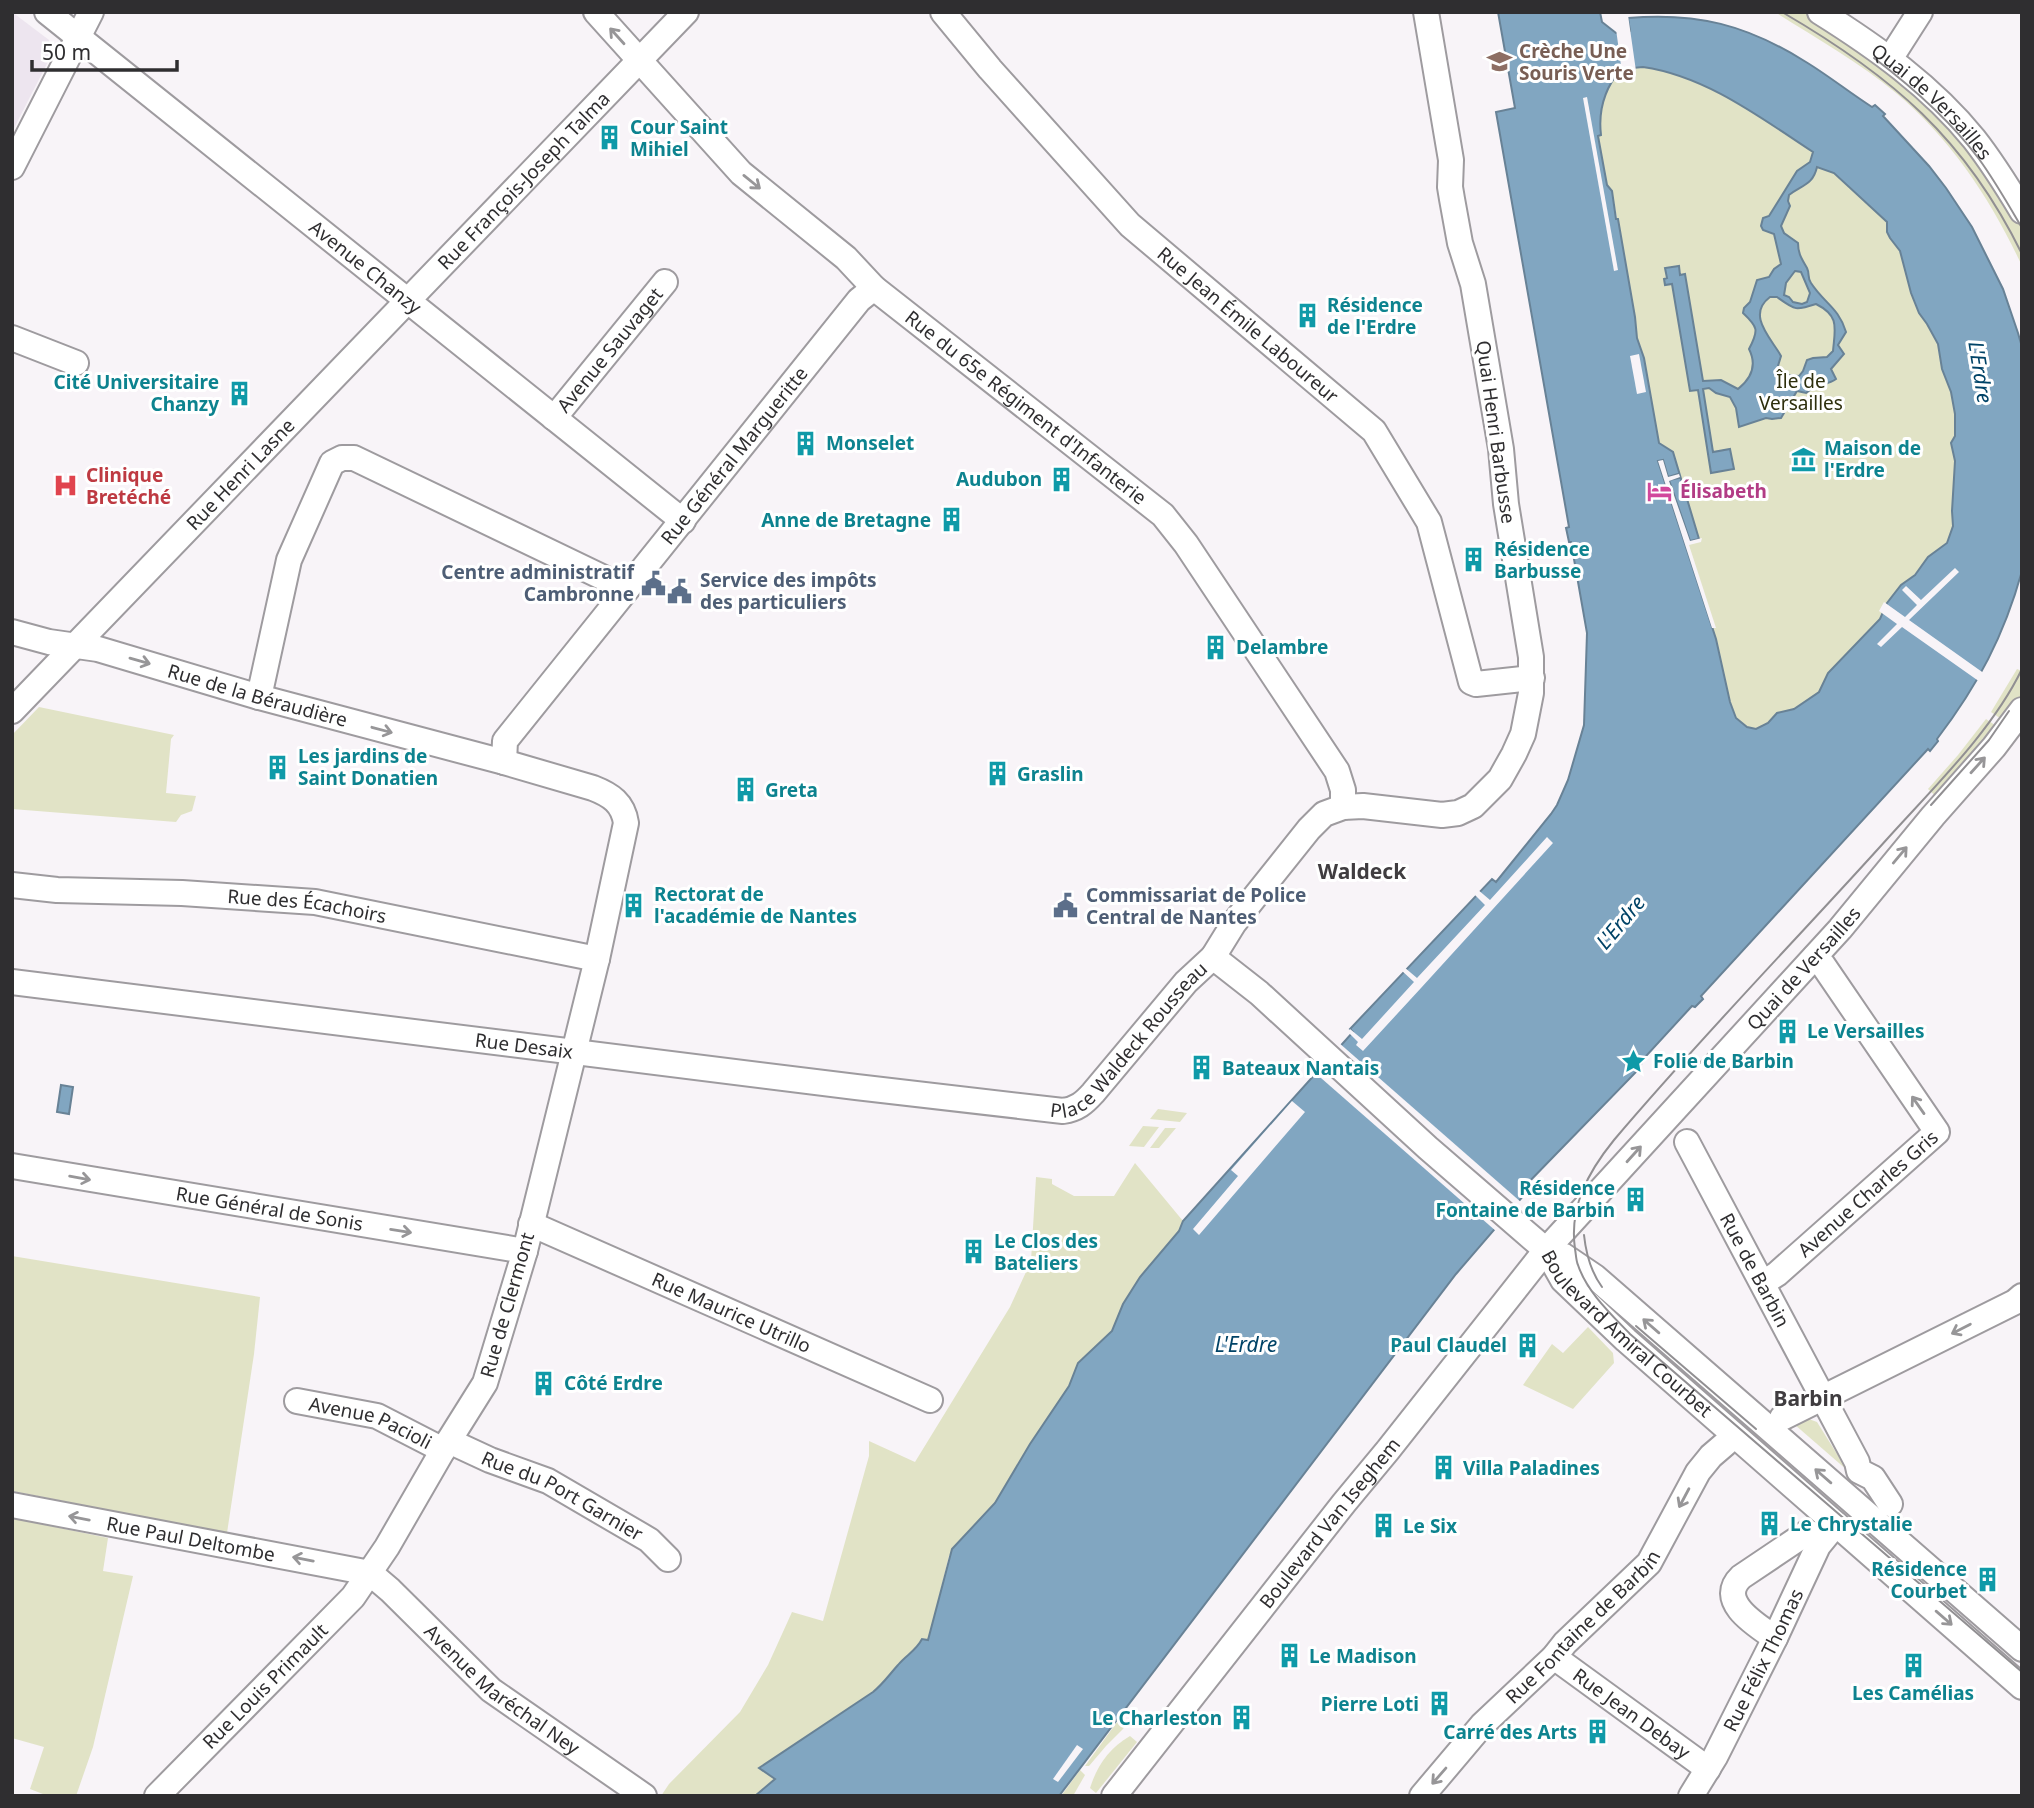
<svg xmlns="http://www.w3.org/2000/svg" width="2034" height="1808" font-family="'Noto Sans',sans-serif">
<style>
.built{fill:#ede5ef}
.green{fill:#e1e3c6;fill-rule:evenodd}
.water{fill:#81a6c1;stroke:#688296;stroke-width:2;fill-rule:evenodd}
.pier{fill:#f8f4f8}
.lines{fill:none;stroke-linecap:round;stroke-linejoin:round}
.minor-casing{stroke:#9e9b9f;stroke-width:28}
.minor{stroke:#fff;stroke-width:24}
.tram{stroke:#918f92;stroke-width:2}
.oneway{stroke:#979698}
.labels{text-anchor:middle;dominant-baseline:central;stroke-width:6;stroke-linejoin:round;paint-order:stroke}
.education-label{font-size:19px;font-weight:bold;fill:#785e54;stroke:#fff;text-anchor:start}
.street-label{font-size:19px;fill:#2f2e30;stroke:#fff}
.culture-label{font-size:19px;font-weight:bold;fill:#0d838f;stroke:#fff;text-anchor:start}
.park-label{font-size:19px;fill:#2d2e0c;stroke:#fff}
.health-label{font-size:19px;font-weight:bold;fill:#be3a42;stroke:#fff;text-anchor:start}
.hotel-label{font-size:19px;font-weight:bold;fill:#b23c85;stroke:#fff;text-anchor:start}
.service-label{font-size:19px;font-weight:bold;fill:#4e5e75;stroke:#fff;text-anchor:start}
.water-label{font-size:21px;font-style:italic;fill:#004367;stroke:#fff}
.neighbourhood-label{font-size:21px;font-weight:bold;fill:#403d40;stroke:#fff}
</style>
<rect width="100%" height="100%" fill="#f8f4f8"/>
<path class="built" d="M12,12l37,28 3,14 -40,78z"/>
<g class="green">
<path d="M1775,12h34l119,85 94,123v46c-30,-65 -71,-127 -126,-173 -37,-31 -80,-55 -121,-81z"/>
<path d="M1643,67c63,10 118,51 170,85l3,14 18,7 53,49 1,10 2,6 10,13 11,42 8,20 8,11 11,20 4,25 9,23 4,22v22l-4,7 4,18 -3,50 1,15 -6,17 -19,14 -14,18 -13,10 -11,14 -10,20 -52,54 -9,19 -25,18 -17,3 -9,10 -12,6 -9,-2 -11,-9 -6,-16 -14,-63 -58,-178 15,-9 -14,-9 -15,-85 -7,-20 -2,-21 -23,-126 -5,-6 -9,-49 3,-1c-3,-26 3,-46 20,-66zM1680,478l19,60 -9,3 -21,-60z"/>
<path d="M2017,669l5,2v27l-15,25 -16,-11z"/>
<path d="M39,707l135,28 -3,4 -5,54 30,3 -4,15 -11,4 -5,7 -164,-13v-74z"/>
<path d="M1986,719l16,11 -61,71 -13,-12 30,-34z"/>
<path d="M1158,1109l29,4 -7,9 -30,-3z"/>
<path d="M1143,1126l16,1 -15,20 -15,-1z"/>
<path d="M1165,1128h11l-17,20h-9z"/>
<path d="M1135,1163l48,58 -4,10 -39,46 -17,27 -11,27 -34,32 5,4 -88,136 -46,53 -21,85 -6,-2c-6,12 -16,17 -24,26 -9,10 -15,19 -25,27l-113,76 15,11 -20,17h-94l8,-12 71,-72 28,-47 24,-53 31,9 46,-165v-15l46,21 95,-155 21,-46 5,-84 16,2v5l22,12h40z"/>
<path d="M12,1256l248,41 -6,57 -27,179 -215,-42z"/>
<path d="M1588,1327l25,26 1,10 -41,46 -50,-24 29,-41 11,9z"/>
<path d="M1806,1418l11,4 30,48 -53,-46z"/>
<path d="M12,1518l96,20 -5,33 30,5 -40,171 -17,49h-28l-18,-7 14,-42 -32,-9z"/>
<path d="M1120,1718l5,8 -2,3 -17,17 -17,20h-4z"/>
<path d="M1130,1736l7,6 -41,51 -6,-5c7,-22 19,-40 40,-52z"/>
<path d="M1080,1770l5,5 -12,21h-12z"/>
</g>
<g class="water">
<path d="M1498,12h102l2,10 14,11 14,-2 -2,-13c69,-6 119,7 178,44 23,14 44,31 66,45l3,-2 10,9 -2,2 46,50 17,22 26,39 31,62 15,44 4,14v224c-18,65 -44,114 -85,168l1,2 -8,10 -2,-2 -227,247 2,3 -8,8 -3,-1 -46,50 -9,15 -112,115v8l-69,80 -397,522h-304l20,-17 -16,-11 114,-76c10,-8 16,-17 25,-27 8,-10 18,-14 24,-26l6,1 24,-91 43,-46 35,-59 39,-58 9,-23 34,-32 11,-27 17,-27 39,-46 4,-10 170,-189 -3,-3 142,-150 4,3 55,-68 6,-9 11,-25 16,-55 3,-92 -16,-91h-2l-3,-14 3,-1 -73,-415 19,-4zM1643,67c63,9 118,51 170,85l-3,10 -13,9 -28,45 -6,2 -2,8 2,4 11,4 7,30 -7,5 -5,8 -12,3 -7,22 -6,6 -1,5c15,14 16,17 6,36 8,16 3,29 -11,40l-17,-9 -18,1 -18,-107 -5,1 -1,-9 -14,2 2,10 -3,1 1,6 7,-1 18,107 8,-1 13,83 23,-4 -4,-20 -17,3 -10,-63 6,-1 7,5 14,4 6,11 3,19 27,-9 6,1 9,-1 16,-27 9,2c10,-10 21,-7 30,-14l-5,-10 13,-15 -6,-9 8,-13c-7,-24 -22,-29 -35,-49 -4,-5 -1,-9 -4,-15 -5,-9 -9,-14 -9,-25l-14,-10 -3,-7 9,-20 -2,-5 1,-6c13,-10 24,-10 28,-28l17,6 53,49v10l3,6 10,13 11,42 8,20 8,11 11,20 4,25 9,23 4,22v22l-4,7 4,18 -3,50 1,15 -6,17 -19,14 -13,18 -14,10 -14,18 -7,16 -52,54 -9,19 -25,17 -17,4 -9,10 -12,6 -9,-2 -11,-9 -6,-16 -14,-63 -58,-178 5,-1 5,17 10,-3 1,4 -10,2 21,61 9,-2 -26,-87 -14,-9 -15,-85 -7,-20 -2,-21 -17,-98h-2l-4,-28 -5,-6 -9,-49 3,-1c-3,-25 3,-46 20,-66zM1795,271l6,1 9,21 -3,9 -5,2 -9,-2 -4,-5 -5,-2 2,-12zM1770,297h7c18,13 18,14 39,7 24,12 19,24 17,47l-6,6 -14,1 -6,2 -4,11 -4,5 -13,-1 -9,-6 4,-13c-10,-18 -35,-41 -11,-59z"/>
<path d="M61,1085l12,2 -4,27 -12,-2z"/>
</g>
<g class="pier">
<path d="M1628,15l8,56 -14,2 -6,-44 10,-1 -1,-10z"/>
<path d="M1587,97l31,173 -4,1 -31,-173z"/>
<path d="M1639,354l7,38 -9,2 -7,-38z"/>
<path d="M1663,460l5,17 11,-3 1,3 -11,4 21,60 12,-3 -1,4 -12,3 27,83h-4l-54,-167z"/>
<path d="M1955,568l4,4 -50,48 76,54 -5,8 -78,-55 -21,20 -4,-3 20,-20 -18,-13 5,-9 21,15 12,-12 -15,-15 4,-4 15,14z"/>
<path d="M1547,837l6,6 -132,145 -58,63 -7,-6 2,-3 -10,-10 2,-3 12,10 52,-57 -13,-12 3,-3 13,11 68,-73 -12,-12 4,-4 13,11z"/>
<path d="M1338,1042l184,161 -25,29 -184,-161z"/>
<path d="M1292,1101l13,11 -106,123 -6,-6 45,-53 -7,-6z"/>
<path d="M1077,1745l6,4 -25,33 -5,-3z"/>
</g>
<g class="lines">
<defs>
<g id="minor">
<path id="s1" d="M47,12l636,509"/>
<path id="s2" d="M596,12l145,161 105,85 28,30 289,227 23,29 151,227 6,19v17"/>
<path id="s3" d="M943,12l47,57 140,156 244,206 55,91 42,160 5,2 56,-6"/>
<path id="s4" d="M1820,12c56,35 112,75 154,127 18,23 33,47 48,72"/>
<path d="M1890,59l30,-47"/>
<path d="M12,167l79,-155"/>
<path d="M12,338l64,25"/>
<path id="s5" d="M554,418l111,-136"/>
<path id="s6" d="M12,632l37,10 49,7 161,48 245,65 89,26c18,7 30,15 33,35l-29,136 -72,292 -40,132 -42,67 -56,97 -34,50 -196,199"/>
<path d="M259,697l30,-137 43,-97 10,-5h12l273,131"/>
<path id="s7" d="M12,711l674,-699"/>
<path id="s8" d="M504,762l1,-21 354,-441 15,-12"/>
<path id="s9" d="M12,885l45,5 125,3 133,9 282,57"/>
<path d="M1213,957l46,36 169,155 97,84 21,18 18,6 31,21 427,372"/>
<path id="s10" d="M12,982l844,105 207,24c14,-2 21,-8 30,-18l93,-111 27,-25 21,-34 75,-94 15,-15 19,-7 20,-1 79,9 16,-2 15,-7 27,-27 14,-25 9,-20 8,-41v-36l-25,-153 -5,-55 -28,-165 -13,-41 -8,-44 -2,-12 1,-27 -25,-148"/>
<path id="s11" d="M1687,1142l170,320 2,9 14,7 17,26"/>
<path id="s12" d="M12,1166l513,85"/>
<path id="s13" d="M531,1224l399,176"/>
<path id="s14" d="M1546,1250l17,30 63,60 396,347"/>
<path id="s15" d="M1763,1283l14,-9 160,-142 -114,-167 -8,-8"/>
<path id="s16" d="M297,1401l80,15 66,34"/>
<path d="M1782,1418l233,-116 7,-6"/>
<path id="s17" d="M449,1441l41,19 58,21 101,59 19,19"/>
<path id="s18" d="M12,1505l358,68 20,17 101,100 153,106"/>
<path d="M1775,1638c-19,-13 -59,-37 -34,-61l67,-45"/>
<path id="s19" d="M1554,1657l154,112"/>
<path id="s20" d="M1114,1796l230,-293 44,-53 158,-200 294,-321 93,-113 61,-69 28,-37"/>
<path id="s21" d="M1422,1796l60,-71 72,-68 11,-14 84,-80 49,-91 13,-16 14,-12"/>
<path id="s22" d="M1691,1796l24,-39 60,-119 43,-92 18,-22"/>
</g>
</defs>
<use href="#minor" class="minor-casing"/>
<use href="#minor" class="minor"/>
<g class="tram">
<path d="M1782,12c110,64 183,126 240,242"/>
<path d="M1874,58c38,29 76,62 105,101 16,22 29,45 43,69"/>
<path d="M2022,669c-30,62 -88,118 -134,169 -91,101 -187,199 -274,302 -26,32 -45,67 -39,109 1,5 1,12 3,16 9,27 33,49 52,69l392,338"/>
<path d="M1931,805l58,-65 20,-29"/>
<path d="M1584,1235c2,19 7,37 18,52"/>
<path d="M1636,1326l120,103"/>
</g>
</g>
<defs><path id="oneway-shaft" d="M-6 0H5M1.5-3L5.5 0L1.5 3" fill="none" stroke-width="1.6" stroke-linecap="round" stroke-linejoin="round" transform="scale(1.75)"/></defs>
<g class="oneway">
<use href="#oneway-shaft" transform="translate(617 36) rotate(-132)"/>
<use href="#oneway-shaft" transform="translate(752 182) rotate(39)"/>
<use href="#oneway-shaft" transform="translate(140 661) rotate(16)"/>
<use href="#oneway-shaft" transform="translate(382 730) rotate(15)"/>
<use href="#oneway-shaft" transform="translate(1978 765) rotate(-48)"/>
<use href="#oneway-shaft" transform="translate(1900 855) rotate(-50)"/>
<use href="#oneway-shaft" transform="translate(1918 1105) rotate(-125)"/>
<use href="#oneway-shaft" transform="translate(1634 1154) rotate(-48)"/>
<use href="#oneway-shaft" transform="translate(80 1178) rotate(10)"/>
<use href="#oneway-shaft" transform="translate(401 1231) rotate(9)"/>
<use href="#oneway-shaft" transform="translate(1651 1326) rotate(-139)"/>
<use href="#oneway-shaft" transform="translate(1961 1329) rotate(153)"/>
<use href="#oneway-shaft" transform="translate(1823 1476) rotate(-139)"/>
<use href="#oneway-shaft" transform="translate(1684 1498) rotate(118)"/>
<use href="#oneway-shaft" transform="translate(79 1518) rotate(-169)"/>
<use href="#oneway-shaft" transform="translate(303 1559) rotate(-169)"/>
<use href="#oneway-shaft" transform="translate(1944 1618) rotate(41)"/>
<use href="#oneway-shaft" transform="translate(1439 1776) rotate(131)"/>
</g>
<defs>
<symbol id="school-bare" viewBox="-9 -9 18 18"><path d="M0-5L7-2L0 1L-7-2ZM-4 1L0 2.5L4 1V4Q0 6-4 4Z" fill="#8d6e63" stroke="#fff" stroke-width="2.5" paint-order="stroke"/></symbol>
<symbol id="building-bare" viewBox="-9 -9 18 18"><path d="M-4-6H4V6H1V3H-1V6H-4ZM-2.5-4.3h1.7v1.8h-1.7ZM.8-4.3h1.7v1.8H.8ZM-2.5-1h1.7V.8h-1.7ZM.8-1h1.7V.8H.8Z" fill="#0f9aa8" stroke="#fff" stroke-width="2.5" paint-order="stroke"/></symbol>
<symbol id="museum-bare" viewBox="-9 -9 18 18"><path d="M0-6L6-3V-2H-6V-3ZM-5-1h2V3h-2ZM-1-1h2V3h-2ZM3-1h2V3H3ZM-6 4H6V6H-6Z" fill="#0f9aa8" stroke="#fff" stroke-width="2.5" paint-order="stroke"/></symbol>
<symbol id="hospital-bare" viewBox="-9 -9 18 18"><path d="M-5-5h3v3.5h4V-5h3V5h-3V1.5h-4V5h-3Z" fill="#e0444e" stroke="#fff" stroke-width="2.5" paint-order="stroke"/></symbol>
<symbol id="hotel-bare" viewBox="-9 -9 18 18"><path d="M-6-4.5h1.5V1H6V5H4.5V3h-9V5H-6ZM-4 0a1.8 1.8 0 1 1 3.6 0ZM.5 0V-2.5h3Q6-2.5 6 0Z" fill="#d1479c" stroke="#fff" stroke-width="2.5" paint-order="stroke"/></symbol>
<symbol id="civic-bare" viewBox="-9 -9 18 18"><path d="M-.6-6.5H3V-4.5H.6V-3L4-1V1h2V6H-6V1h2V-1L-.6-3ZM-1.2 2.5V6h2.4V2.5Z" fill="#5c6f8a" stroke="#fff" stroke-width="2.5" paint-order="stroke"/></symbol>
<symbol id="sight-bare" viewBox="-9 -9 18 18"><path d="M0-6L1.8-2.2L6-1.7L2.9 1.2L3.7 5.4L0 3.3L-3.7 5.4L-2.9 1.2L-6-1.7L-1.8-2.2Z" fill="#0f9aa8" stroke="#fff" stroke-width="2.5" paint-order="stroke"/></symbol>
</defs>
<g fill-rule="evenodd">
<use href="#school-bare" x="1482" y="44" width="35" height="35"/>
<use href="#building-bare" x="592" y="120" width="35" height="35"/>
<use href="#building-bare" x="1290" y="298" width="35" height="35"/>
<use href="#building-bare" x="222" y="376" width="35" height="35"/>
<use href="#building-bare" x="788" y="426" width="35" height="35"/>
<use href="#museum-bare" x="1786" y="442" width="35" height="35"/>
<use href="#building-bare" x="1044" y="462" width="35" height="35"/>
<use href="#hospital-bare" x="48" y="468" width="35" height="35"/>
<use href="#hotel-bare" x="1642" y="474" width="35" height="35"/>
<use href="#building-bare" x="934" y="502" width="35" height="35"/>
<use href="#building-bare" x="1456" y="542" width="35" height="35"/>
<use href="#civic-bare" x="636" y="566" width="35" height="35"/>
<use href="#civic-bare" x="662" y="574" width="35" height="35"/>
<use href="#building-bare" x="1198" y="630" width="35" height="35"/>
<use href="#building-bare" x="260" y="750" width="35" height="35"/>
<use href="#building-bare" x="980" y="756" width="35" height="35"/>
<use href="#building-bare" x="728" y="772" width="35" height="35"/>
<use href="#building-bare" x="616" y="888" width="35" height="35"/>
<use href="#civic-bare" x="1048" y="888" width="35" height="35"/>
<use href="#building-bare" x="1770" y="1014" width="35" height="35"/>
<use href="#sight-bare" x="1616" y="1044" width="35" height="35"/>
<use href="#building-bare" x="1184" y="1050" width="35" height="35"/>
<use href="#building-bare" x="1618" y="1182" width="35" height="35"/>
<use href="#building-bare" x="956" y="1234" width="35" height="35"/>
<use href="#building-bare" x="1510" y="1328" width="35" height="35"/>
<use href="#building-bare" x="526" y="1366" width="35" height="35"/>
<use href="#building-bare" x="1426" y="1450" width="35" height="35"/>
<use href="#building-bare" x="1752" y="1506" width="35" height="35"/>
<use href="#building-bare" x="1366" y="1508" width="35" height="35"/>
<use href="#building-bare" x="1970" y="1562" width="35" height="35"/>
<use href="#building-bare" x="1272" y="1638" width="35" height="35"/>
<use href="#building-bare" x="1896" y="1648" width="35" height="35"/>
<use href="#building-bare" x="1422" y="1686" width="35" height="35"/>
<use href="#building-bare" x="1224" y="1700" width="35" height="35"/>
<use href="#building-bare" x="1580" y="1714" width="35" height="35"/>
</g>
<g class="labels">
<g class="education-label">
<text x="1519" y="51">Crèche Une<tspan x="1519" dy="22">Souris Verte</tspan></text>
</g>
<g class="street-label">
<text stroke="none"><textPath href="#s4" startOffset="144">Quai de Versailles</textPath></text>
<text stroke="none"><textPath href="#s7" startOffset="737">Rue François-Joseph Talma</textPath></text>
<text stroke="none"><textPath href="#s1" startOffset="408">Avenue Chanzy</textPath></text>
<text stroke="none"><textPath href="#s3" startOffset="438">Rue Jean Émile Laboureur</textPath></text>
<text stroke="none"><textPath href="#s5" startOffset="88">Avenue Sauvaget</textPath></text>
<text stroke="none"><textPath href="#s2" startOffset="586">Rue du 65e Régiment d'Infanterie</textPath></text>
<text transform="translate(1496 432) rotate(82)">Quai Henri Barbusse</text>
<text stroke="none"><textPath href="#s8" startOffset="387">Rue Général Margueritte</textPath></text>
<text stroke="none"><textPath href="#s7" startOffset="329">Rue Henri Lasne</textPath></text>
<text stroke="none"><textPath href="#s6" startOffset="254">Rue de la Béraudière</textPath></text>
<text stroke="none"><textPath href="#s9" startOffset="296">Rue des Écachoirs</textPath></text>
<text stroke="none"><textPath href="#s20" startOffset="1078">Quai de Versailles</textPath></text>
<text stroke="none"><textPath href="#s10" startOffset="1155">Place Waldeck Rousseau</textPath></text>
<text stroke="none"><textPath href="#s10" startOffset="516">Rue Desaix</textPath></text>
<text stroke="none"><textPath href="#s15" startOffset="138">Avenue Charles Gris</textPath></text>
<text stroke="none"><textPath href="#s12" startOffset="261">Rue Général de Sonis</textPath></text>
<text stroke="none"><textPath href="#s11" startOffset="145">Rue de Barbin</textPath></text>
<text transform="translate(507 1305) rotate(-74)">Rue de Clermont</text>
<text stroke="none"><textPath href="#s13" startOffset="219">Rue Maurice Utrillo</textPath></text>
<text stroke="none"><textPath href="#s14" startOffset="117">Boulevard Amiral Courbet</textPath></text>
<text stroke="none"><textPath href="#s16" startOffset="77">Avenue Pacioli</textPath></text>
<text stroke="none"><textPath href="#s17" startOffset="126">Rue du Port Garnier</textPath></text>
<text stroke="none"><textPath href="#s20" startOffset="348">Boulevard Van Iseghem</textPath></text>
<text stroke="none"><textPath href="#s18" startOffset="182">Rue Paul Deltombe</textPath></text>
<text stroke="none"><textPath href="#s21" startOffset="234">Rue Fontaine de Barbin</textPath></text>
<text stroke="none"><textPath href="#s22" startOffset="154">Rue Félix Thomas</textPath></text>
<text transform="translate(265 1686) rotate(-45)">Rue Louis Primault</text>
<text stroke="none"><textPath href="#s18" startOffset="541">Avenue Maréchal Ney</textPath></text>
<text stroke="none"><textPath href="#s19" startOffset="96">Rue Jean Debay</textPath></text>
</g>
<g class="culture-label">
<text x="630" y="127">Cour Saint<tspan x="630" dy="22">Mihiel</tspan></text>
<text x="1327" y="305">Résidence<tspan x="1327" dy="22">de l'Erdre</tspan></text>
<text x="219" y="382" text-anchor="end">Cité Universitaire<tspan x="219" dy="22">Chanzy</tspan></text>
<text x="826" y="443">Monselet</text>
<text x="1824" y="448">Maison de<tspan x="1824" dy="22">l'Erdre</tspan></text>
<text x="1042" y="479" text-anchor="end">Audubon</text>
<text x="931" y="520" text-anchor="end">Anne de Bretagne</text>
<text x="1494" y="549">Résidence<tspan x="1494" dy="22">Barbusse</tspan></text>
<text x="1236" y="647">Delambre</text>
<text x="298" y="756">Les jardins de<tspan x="298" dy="22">Saint Donatien</tspan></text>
<text x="1017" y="774">Graslin</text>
<text x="765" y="790">Greta</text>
<text x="654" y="894">Rectorat de<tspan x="654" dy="22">l'académie de Nantes</tspan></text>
<text x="1807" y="1031">Le Versailles</text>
<text x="1653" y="1061">Folie de Barbin</text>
<text x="1222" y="1068">Bateaux Nantais</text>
<text x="1615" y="1188" text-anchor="end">Résidence<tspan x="1615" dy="22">Fontaine de Barbin</tspan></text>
<text x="994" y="1241">Le Clos des<tspan x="994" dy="22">Bateliers</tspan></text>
<text x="1507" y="1345" text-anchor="end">Paul Claudel</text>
<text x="564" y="1383">Côté Erdre</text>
<text x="1463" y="1468">Villa Paladines</text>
<text x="1790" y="1524">Le Chrystalie</text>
<text x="1403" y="1526">Le Six</text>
<text x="1967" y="1569" text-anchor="end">Résidence<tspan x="1967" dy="22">Courbet</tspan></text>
<text x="1309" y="1656">Le Madison</text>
<text x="1913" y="1693" text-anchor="middle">Les Camélias</text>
<text x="1419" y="1704" text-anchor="end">Pierre Loti</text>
<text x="1222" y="1718" text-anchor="end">Le Charleston</text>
<text x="1577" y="1732" text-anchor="end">Carré des Arts</text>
</g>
<g class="park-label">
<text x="1801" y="381">Île de<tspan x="1801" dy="22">Versailles</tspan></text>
</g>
<g class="health-label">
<text x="86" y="475">Clinique<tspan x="86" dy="22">Bretéché</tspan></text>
</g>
<g class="hotel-label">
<text x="1680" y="491">Élisabeth</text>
</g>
<g class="service-label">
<text x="634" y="572" text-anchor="end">Centre administratif<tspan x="634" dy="22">Cambronne</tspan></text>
<text x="700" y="580">Service des impôts<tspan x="700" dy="22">des particuliers</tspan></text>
<text x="1086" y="895">Commissariat de Police<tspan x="1086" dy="22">Central de Nantes</tspan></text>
</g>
<g class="water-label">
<text transform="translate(1981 372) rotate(81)">L'Erdre</text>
<text transform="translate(1620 922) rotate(-50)">L'Erdre</text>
<text x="1246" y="1344">L'Erdre</text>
</g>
<g class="neighbourhood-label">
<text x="1362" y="871">Waldeck</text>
<text x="1808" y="1398">Barbin</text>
</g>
</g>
<rect width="2034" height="1808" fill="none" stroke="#2f2e30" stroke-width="28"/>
<path d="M32 60v10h145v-10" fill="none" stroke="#2f2e30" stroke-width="3.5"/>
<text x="42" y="60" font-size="21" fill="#2f2e30" stroke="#ffffff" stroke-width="5" paint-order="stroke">50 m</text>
</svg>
